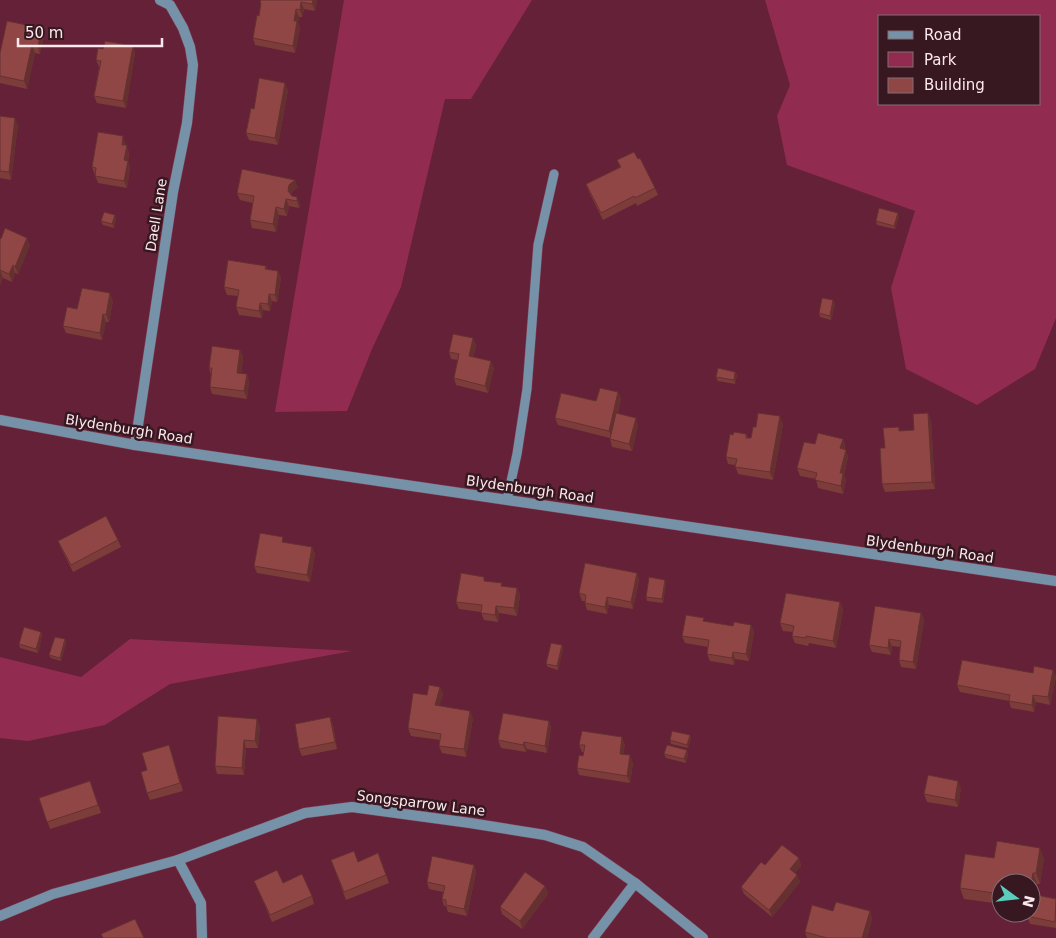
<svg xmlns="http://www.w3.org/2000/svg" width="1056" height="938" font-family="'DejaVu Sans',sans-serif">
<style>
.green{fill:#912c50;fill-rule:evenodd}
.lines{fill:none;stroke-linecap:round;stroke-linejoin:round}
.service-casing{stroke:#7d4155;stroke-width:10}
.minor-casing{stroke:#7d4155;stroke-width:11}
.service{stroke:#7692a8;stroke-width:9}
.minor{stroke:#7692a8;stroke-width:10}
.wall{fill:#7c3c3a}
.shaded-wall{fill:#653130}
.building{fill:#904644;stroke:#653130}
.labels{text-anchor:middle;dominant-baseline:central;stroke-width:5;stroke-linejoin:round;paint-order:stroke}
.street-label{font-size:14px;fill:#fbe9ed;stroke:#371821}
</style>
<rect width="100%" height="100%" fill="#652138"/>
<g class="green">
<path d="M344,0h188l-61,99h-26l-44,188 -29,62 -25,62 -72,1z"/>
<path d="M765,0h291v318l-21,51 -58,36 -71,-36 -15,-81 24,-77 -128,-46 -10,-49 13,-31zM880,16h160v88h-160z"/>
<path d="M130,639l222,12 -182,33 -65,41 -77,16 -28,-3v-81l81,20z"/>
</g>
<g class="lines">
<defs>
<path id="service" d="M507,500l10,-46 10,-65 11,-144 16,-71"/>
<g id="minor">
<path d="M0,420l135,25 921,136"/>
<path d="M135,445l38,-253 14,-69 6,-58 -3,-18 -7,-19 -13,-23 -10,-5"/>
<path d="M178,860l23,43 1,35"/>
<path d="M0,916l53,-22 125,-34 127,-47 47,-6 118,16 75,12 38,12 52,36 68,55"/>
<path d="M593,938l42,-55"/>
</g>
</defs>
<use href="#service" class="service-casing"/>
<use href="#minor" class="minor-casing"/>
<use href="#service" class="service"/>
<use href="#minor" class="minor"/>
</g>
<g class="wall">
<path d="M261,0h56l-2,11 -11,-2 -2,8h-3l-1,5 2,7 -5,24 -40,-8 -2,-7 8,-33 -1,-2z"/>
<path d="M44,35l-4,19 -5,-1 -8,36 -27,-6v-30z"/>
<path d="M133,46l2,7 -9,55 -29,-5 -3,-7 5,-29 -3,-7 7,-11z"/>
<path d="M288,90l-10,55 -29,-5 -3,-7 8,-24z"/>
<path d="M0,116l18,9 -7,55 -11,-2z"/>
<path d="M126,144l-1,1 4,8 -1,8 2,7 -3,20 -29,-5 -6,-16z"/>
<path d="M638,159l17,29 3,7 -21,11 -1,-3 -33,17 -14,-28 -3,-8 34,-17 -3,-7z"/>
<path d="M298,187l-6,5 -1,4 6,1 3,8 -1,3 -10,-2 -2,10 -8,-1 -3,17 -24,-4 -2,-8 3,-17 -13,-3 -3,-7z"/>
<path d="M899,216l-4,13 -18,-4 -1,-4z"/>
<path d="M116,218l-2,10 -11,-3 -2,-4z"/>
<path d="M0,238l30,7 -12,29 -3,-1 -3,9 -9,-4 -3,7z"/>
<path d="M266,266l1,3 11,2 3,7 -4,24 -5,-1 -2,10 -7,-1 -1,8 -23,-3 -3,-8 2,-11 -11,-1 -3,-8z"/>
<path d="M113,301l-4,21h-3l-4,18 -36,-7 -3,-7 14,-17z"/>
<path d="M835,304l-4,16 -11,-3 -1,-4z"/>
<path d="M473,338l3,8 -3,11 21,11 -6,25 -32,-8 -2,-7 4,-18 -7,-1 -2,-7z"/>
<path d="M240,350l3,7 -2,17h6l2,8 -2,17 -35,-5 -2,-7 1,-12 -2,-7z"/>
<path d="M735,372l2,3 -2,9 -17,-3 -2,-4z"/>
<path d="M618,392l3,7 -3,14 20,12 -6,26 -20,-4 -2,-8v-1l-52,-13 -3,-7z"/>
<path d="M931,420l4,69 -50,3 -3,-8 3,-36 15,-17 14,-1z"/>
<path d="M783,424l-10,56 -35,-6 -3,-9 -7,-1 -2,-7 20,-23 2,4h3l5,-11z"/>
<path d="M843,439l2,7v3l3,8 -4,18 2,5 -3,14 -25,-6 -2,-9 -16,-3 -3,-8 18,-24z"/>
<path d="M118,540l3,7 -48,25 -12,-24 -3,-7z"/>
<path d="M285,543l27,4 3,7 -5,28 -53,-9 -3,-7z"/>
<path d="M637,573l2,7 -6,29 -24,-4 -2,9 -20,-4 -2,-7v-2h-3l-3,-8z"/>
<path d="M486,581l17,5 14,2 3,7 -3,21 -18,-3 -1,9 -14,-2 -3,-8 -22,-3 -3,-7z"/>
<path d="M666,583l-3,20 -16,-2 -1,-4z"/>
<path d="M840,602l3,8 -7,38 -27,-5 -1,3 -13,-3 -3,-7 1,-4 -10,-1 -3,-8z"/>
<path d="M921,613l3,7 -8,49 -15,-2 -2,-7 1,-13 -8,-1 -1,9 -19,-3 -3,-7z"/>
<path d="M705,622l28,4 18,-1 3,7 -5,29 -14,-2 -1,6 -24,-4 -3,-7 1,-7 -23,-4 -3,-7z"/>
<path d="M41,632l1,3 -4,18 -18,-5 -1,-4z"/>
<path d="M65,639l1,4 -5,18 -10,-3 -2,-3z"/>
<path d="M562,645l1,4 -5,21 -10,-3 -2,-3z"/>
<path d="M1053,670l3,7 -6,28 -14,-3 -2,10 -23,-4 -2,-7 -49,-9 -3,-7z"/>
<path d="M440,687l3,7 -4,12 34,12 -7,39 -24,-4 -3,-7 1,-6 -29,-4 -3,-8 19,-33z"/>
<path d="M549,721l2,7 -4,25 -20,-4 -1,3 -25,-4 -3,-8z"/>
<path d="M333,725l4,24 -35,7 -3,-7z"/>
<path d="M260,726l-2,22h-12l-2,27 -27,-1 -2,-8z"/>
<path d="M690,735l1,4 -3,9 -17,-4 -1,-4z"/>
<path d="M625,744l-2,10 10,9 -3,20 -51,-8 -2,-7 6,-12 1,-4h-2l-3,-7z"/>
<path d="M169,745l14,46 -33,9 -3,-7v-23z"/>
<path d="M664,754h24l-2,9 -20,-5z"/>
<path d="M90,781l11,32 -51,16 -11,-31z"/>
<path d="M961,788l-3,19 -31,-5 -3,-8z"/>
<path d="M378,853l11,30 -43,17 -15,-40 27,2z"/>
<path d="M799,858l2,8 -6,7 2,2 3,7 -28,35 -28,-23 -3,-7 24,-22z"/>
<path d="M994,858h50l-4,26h-3l-2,11 21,4v29l-26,-4 -3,-8 5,-22 -1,-11h-30v21l-37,-5 -4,-11z"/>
<path d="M474,865l2,7 -9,44 -19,-4 -2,-6h-2l-2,-7 1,-7 -14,-3 -2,-7z"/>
<path d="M254,881l29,2 29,13 2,8 -42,18z"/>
<path d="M545,886l3,8 -26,35 -20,-15 -2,-7z"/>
<path d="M833,911h37l2,8 -5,19h-60l-2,-6z"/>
</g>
<g class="shaded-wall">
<path d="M313,0h4v1l-2,10 -3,-7z"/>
<path d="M301,2l3,7 -2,8 -2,-7z"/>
<path d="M296,9l3,8 -1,5 2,7 -5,24 -2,-7 1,-25z"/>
<path d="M42,28l2,7 -4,19 -2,-8z"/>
<path d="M32,45l3,8 -8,36 -3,-8z"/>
<path d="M133,46l2,7 -9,55 -3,-7z"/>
<path d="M285,83l3,7 -10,55 -3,-7z"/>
<path d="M15,118l3,7 -7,55 -2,-8z"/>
<path d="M123,136l3,8 -2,8 -2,-7z"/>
<path d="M127,145l2,8 -2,14 -3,-7z"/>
<path d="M128,161l2,7 -3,20 -3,-7z"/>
<path d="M295,180l3,7 -6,5 -1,6 -3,-7 1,-6z"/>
<path d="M297,197l3,8 -1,3 -2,-7z"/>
<path d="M286,199l3,7 -2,10 -3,-7z"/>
<path d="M276,207l3,8 -3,17 -3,-8z"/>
<path d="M898,213l1,3 -4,13 -1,-3z"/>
<path d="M115,215l1,3 -2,10 -2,-4z"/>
<path d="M27,238l3,7 -12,29 -3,-7z"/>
<path d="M13,265l2,8 -3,9 -3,-8z"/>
<path d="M0,270l3,8 -3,7z"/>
<path d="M278,271l3,7 -4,24 -2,-7z"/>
<path d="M110,293l3,8 -4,21 -3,-7z"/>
<path d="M269,294l3,7 -2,10 -2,-7z"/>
<path d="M833,300l2,4 -4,16 -1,-4z"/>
<path d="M260,303l3,7 -1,8 -3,-7z"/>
<path d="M103,314l3,8 -4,18 -2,-7z"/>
<path d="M473,338l3,8 -4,17 -3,-7z"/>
<path d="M240,350l3,7 -3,23 -3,-7z"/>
<path d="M491,361l3,7 -6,25 -3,-7z"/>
<path d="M735,372l2,3 -2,9 -1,-4z"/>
<path d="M247,374l2,8 -2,17 -3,-8z"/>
<path d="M618,392l3,7 -9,39 -3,-7z"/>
<path d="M928,413l3,7 4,69 -3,-7z"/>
<path d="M780,416l3,8 -10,56 -3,-8z"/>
<path d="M636,418l2,7 -6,26 -3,-7z"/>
<path d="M843,439l2,7 -2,10 -3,-8z"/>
<path d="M846,450l2,7 -4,18 2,5 -3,14 -2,-8 -1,-13z"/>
<path d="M312,547l3,7 -5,28 -3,-7z"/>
<path d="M637,573l2,7 -6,29 -2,-7z"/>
<path d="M665,580l1,3 -3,20 -1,-4z"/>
<path d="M517,588l3,7 -3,21 -3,-8z"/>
<path d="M607,597l2,8 -2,9 -2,-7z"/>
<path d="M840,602l3,8 -7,38 -3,-7z"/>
<path d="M496,606l3,7 -1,9 -3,-7z"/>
<path d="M921,613l3,7 -8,49 -3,-7z"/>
<path d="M751,625l3,7 -5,29 -3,-7z"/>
<path d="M41,632l1,3 -4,18 -2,-4z"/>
<path d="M65,639l1,4 -5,18 -1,-3z"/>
<path d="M889,639l3,7 -1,9 -3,-7z"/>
<path d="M562,645l1,4 -5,21 -1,-4z"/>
<path d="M733,652l2,7 -1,6 -2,-7z"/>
<path d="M1053,670l3,7 -6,28 -2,-8z"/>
<path d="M440,687l3,7 -6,18 -2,-7z"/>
<path d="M1033,695l3,7 -2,10 -2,-7z"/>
<path d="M470,711l3,7 -7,39 -2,-8z"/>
<path d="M330,717l3,8 4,24 -2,-7z"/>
<path d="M257,719l3,7 -2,22 -3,-7z"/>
<path d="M549,721l2,7 -4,25 -2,-7z"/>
<path d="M690,735l1,4 -3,9 -1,-3z"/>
<path d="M622,737l3,7 -3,17 -2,-7z"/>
<path d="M244,740l2,8 -2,27 -2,-7z"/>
<path d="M524,742l3,7 -1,3 -3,-7z"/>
<path d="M687,750l1,4 -2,9 -2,-4z"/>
<path d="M630,755l3,8 -3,20 -3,-7z"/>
<path d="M958,781l3,7 -3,19 -3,-7z"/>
<path d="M1040,848l4,10 -4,26 -4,-11z"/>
<path d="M799,858l2,8 -8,10 -3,-7z"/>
<path d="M474,865l2,7 -9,44 -3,-7z"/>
<path d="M1033,873l4,11 -2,11 -4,-11z"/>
<path d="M797,875l3,7 -28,35 -3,-7z"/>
<path d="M545,886l3,8 -26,35 -2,-8z"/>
<path d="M870,911l2,8 -5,19h-5z"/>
</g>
<g class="building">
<path d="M261,0h52l-1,4 -11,-2 -1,8 -4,-1 -2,12h3l-4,25 -40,-8 4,-23 2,1 2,-13h-1z"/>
<path d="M7,21l35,7 -4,18 -6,-1 -8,36 -24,-5v-23z"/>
<path d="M105,41l28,5 -10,55 -29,-5 7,-35 -5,-1 2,-12 5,1z"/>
<path d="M259,78l26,5 -10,55 -29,-5 5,-25 3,1z"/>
<path d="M0,116l15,2 -6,54 -9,-1z"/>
<path d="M98,132l25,4 -1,9h5l-3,15 4,1 -4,20 -29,-5 1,-8 -4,-1z"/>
<path d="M634,152l4,7 2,-1 15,30 -20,10 -1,-2 -33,17 -15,-29 35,-17 -4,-7z"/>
<path d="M242,169l53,11 -6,5 -1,6 4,5 5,1v4l-11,-2 -2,10 -8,-2 -3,17 -23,-4 4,-24 -17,-3z"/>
<path d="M879,208l19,5 -4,13 -18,-5z"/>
<path d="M104,212l11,3 -3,9 -11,-3z"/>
<path d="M5,228l22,10 -12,29 -2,-2 -4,9 -9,-4v1v-33l1,1z"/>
<path d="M228,260l38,6 -1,3 13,2 -3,24 -6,-1 -1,10 -8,-1 -1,8 -23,-4 3,-17 -15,-3z"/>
<path d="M82,288l28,5 -4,22 -3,-1 -3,19 -37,-7 4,-19 10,2z"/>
<path d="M822,298l11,2 -3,16 -11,-3z"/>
<path d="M453,334l20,4 -4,18 22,5 -6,25 -31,-8 5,-24 -10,-2z"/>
<path d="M212,346l28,4 -3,23 10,1 -3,17 -34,-4 2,-19h-3z"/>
<path d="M718,368l17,4 -1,8 -18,-3z"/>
<path d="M600,388l18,4 -9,39 -54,-13 6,-25 35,8z"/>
<path d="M616,413l20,5 -7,26 -19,-5z"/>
<path d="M758,413l22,3 -10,56 -35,-5 2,-8 -11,-2 4,-23 3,1 1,-3 12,2v4h5l2,-11h3z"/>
<path d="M928,413l4,69 -50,2 -2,-36h5l-2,-20 16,-1v4l15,-1 -1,-16z"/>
<path d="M818,433l25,6 -3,9 6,2 -6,23h3l-2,13 -26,-6 2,-7 -20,-5 7,-26 11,2z"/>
<path d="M106,516l12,24 -47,25 -13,-24z"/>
<path d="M260,533l23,4 -1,5 30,5 -5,28 -53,-9z"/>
<path d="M585,563l52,10 -6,29 -24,-5 -2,10 -20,-4 1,-8 -7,-2z"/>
<path d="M461,573l23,4v4l18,2 -1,3 16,2 -3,20 -18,-2 -1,9 -14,-2 1,-8 -26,-3z"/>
<path d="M649,577l16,3 -3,19 -16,-2z"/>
<path d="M786,593l54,9 -7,39 -27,-5v2l-14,-2 2,-10 -14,-3z"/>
<path d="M875,606l46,7 -8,49 -14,-2 2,-19 -12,-2 -1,9 -19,-3z"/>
<path d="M686,615l18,3 -1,3 30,5 1,-4 17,3 -5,29 -13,-2 -1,6 -25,-4 2,-14 -27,-4z"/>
<path d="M24,627l17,5 -5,17 -17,-5z"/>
<path d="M55,637l10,2 -5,19 -11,-3z"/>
<path d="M551,643l11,2 -5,21 -11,-2z"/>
<path d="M962,660l71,13 1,-7 19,4 -5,27 -15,-2 -1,10 -23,-4 1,-6 -53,-10z"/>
<path d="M429,685l11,2 -5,18 35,6 -6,38 -25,-3 2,-12 -33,-6 5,-35 14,2z"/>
<path d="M503,713l46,8 -4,25 -21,-4 -1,3 -25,-5z"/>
<path d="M218,716l39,3 -2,22 -11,-1 -2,28 -27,-2z"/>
<path d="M330,717l5,25 -36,7 -4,-25z"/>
<path d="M582,731l40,6 -2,17 10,1 -3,21 -50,-8 2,-13 4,1 2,-11h-6z"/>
<path d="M672,731l18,4 -3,10 -17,-5z"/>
<path d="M169,745l11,38 -33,10 -6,-21 6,-2 -5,-17z"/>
<path d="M667,745l20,5 -3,9 -20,-5z"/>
<path d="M928,775l30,6 -3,19 -31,-6z"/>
<path d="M90,781l8,24 -51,17 -8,-24z"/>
<path d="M997,841l43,7 -4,25h-3l-2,11v-1h-7l-14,-2v2h-9v11l-41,-6 5,-34 29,4z"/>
<path d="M782,845l17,13 -9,11 7,6 -28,35 -28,-23 20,-25 4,3z"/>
<path d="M354,851l4,11 20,-9 8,22 -42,17 -13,-32z"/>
<path d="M432,856l42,9 -10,44 -18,-4v-5l-4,-1 3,-13 -18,-4z"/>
<path d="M277,870l6,13 19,-9 10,22 -42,19 -16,-34z"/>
<path d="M525,872l20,14 -25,35 -20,-14z"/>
<path d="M1032,894l24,5 -1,23 -28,-6 1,-3h3z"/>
<path d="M836,902l34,9 -8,27h-35l-22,-6 7,-27 21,6z"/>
<path d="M135,919l9,19h-41l-2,-4z"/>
</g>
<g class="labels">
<g class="street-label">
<text transform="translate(156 215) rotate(-81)">Daell Lane</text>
<text transform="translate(129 429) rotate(9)">Blydenburgh Road</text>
<text transform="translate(530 489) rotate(8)">Blydenburgh Road</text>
<text transform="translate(930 549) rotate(8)">Blydenburgh Road</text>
<text transform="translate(421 803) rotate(7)">Songsparrow Lane</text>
</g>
</g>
<rect x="878" y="15" width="162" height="90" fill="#371821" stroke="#856c73"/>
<rect x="888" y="31" width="25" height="8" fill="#7692a8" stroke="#856c73"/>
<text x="924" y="40" font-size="15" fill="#fbe9ed">Road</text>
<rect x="888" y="52" width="25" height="15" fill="#912c50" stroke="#856c73"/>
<text x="924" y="65" font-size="15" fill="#fbe9ed">Park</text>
<rect x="888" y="78" width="25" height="15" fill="#904644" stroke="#856c73"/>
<text x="924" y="90" font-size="15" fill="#fbe9ed">Building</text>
<g transform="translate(1016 898) rotate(105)"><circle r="24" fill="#371821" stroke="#856c73"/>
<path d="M0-4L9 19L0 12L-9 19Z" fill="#5acebd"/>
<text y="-8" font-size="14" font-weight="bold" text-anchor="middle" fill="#fbe9ed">N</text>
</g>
<path d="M18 38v8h144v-8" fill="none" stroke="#fbe9ed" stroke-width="2.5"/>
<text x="25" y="38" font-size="15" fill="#fbe9ed" stroke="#371821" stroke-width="4" paint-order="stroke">50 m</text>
</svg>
